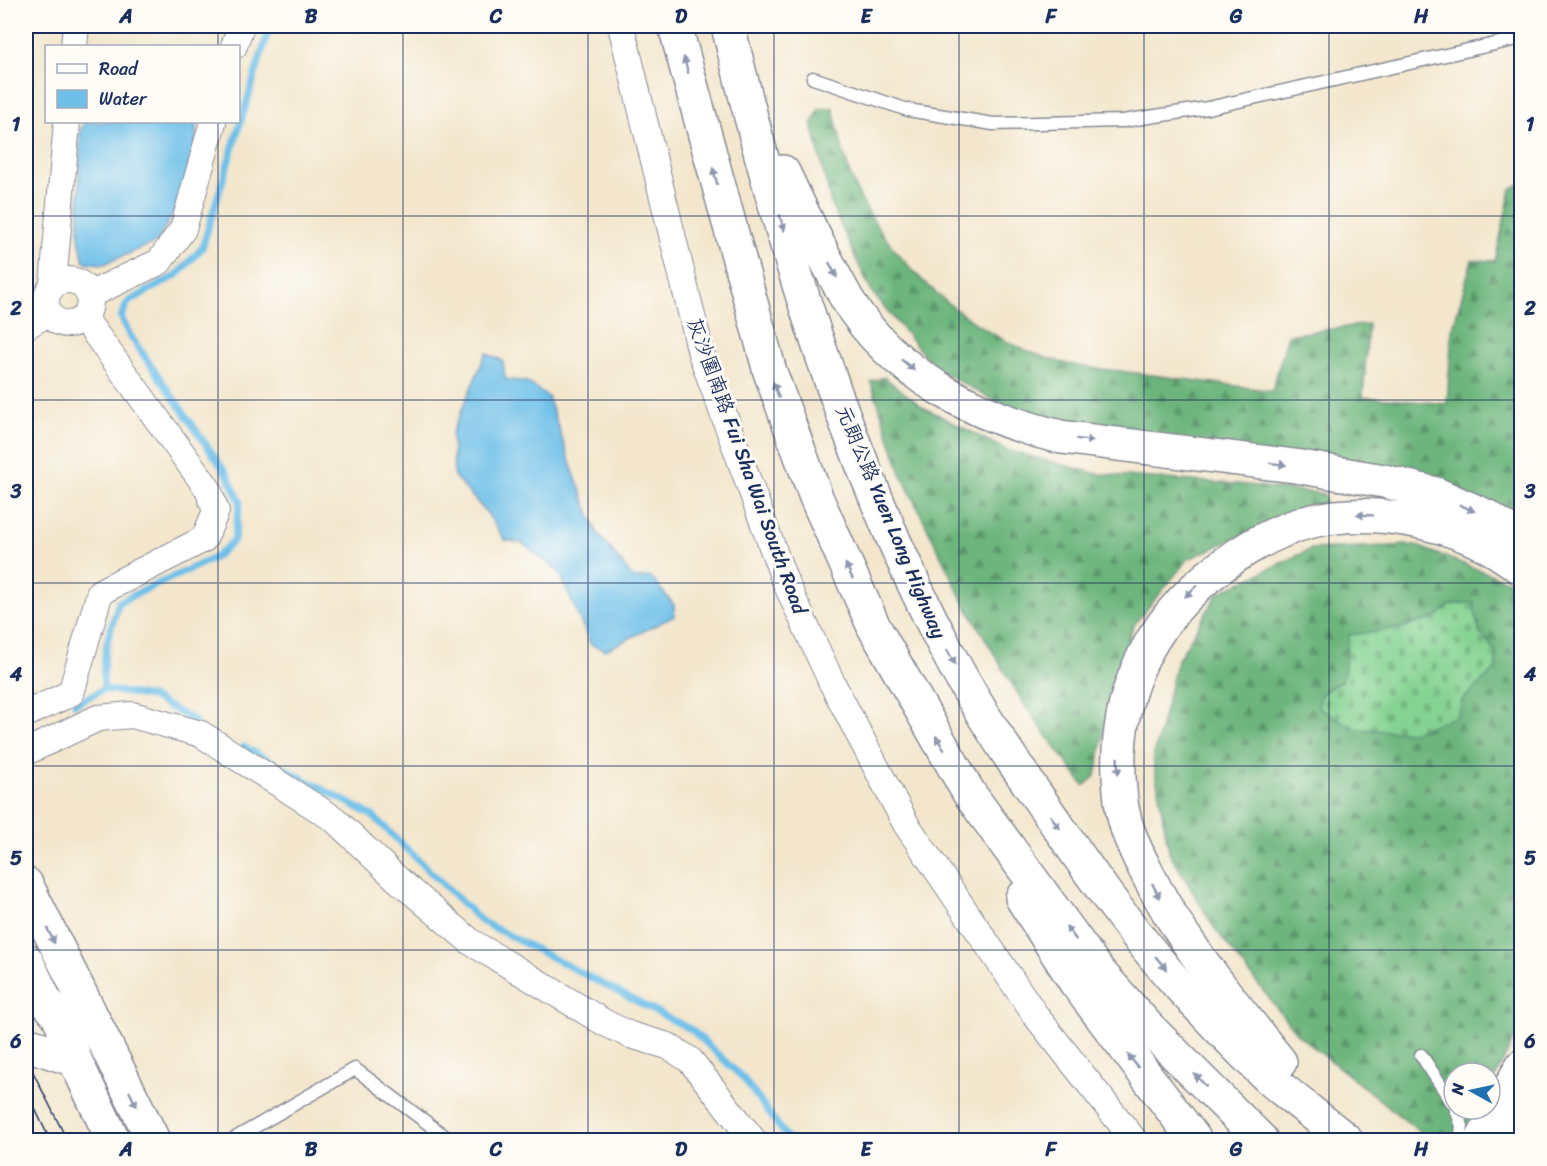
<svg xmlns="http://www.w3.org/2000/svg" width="1547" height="1166" font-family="Sriracha,'LXGW WenKai TC',sans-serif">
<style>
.forest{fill:url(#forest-firs);stroke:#44726d;stroke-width:1.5;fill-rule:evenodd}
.cemetery{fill:url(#cemetery-stones);stroke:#508178;stroke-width:1.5}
.water{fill:#6ec0e9;stroke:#4478a4;stroke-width:1.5}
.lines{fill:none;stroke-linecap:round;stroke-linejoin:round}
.stream{stroke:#6ec0e9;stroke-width:7}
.lane-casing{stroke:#878a95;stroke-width:15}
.street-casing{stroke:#878a95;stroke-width:28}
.primary-casing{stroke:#878a95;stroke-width:36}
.highway-casing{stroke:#878a95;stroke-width:36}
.lane{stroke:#fff;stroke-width:12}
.street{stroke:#fff;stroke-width:26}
.primary{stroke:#fff;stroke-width:33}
.highway{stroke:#fff;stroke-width:33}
.tram{stroke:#1b2f5e;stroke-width:1.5}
.oneway{fill:#8d97ae}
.grid{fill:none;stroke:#1b2f5e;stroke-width:1.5;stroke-opacity:0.55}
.labels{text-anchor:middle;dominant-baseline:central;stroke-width:6;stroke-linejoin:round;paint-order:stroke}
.street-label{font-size:20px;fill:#1b2f5e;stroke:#fdfcf7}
.neatline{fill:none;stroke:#1b2f5e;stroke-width:2}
.grid-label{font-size:20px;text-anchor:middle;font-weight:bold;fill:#1b2f5e}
</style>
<defs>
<pattern id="forest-firs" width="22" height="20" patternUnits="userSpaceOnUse" patternTransform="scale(1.5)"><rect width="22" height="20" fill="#6cb57c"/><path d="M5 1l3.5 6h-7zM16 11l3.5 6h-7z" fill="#589469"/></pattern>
<pattern id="cemetery-stones" width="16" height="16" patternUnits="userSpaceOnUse" patternTransform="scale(1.5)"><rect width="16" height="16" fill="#85d392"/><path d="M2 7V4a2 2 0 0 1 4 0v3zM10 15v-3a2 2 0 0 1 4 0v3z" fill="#72b580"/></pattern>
</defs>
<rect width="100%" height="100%" fill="#fdfcf7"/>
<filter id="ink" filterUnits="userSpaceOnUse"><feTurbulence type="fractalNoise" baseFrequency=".0167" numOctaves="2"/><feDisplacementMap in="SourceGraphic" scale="12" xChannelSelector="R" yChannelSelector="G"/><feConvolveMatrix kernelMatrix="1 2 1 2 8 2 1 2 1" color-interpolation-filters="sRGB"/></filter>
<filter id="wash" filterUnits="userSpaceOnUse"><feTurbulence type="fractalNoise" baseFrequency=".008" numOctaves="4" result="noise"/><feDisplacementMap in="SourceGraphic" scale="24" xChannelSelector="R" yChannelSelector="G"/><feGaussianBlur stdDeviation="1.35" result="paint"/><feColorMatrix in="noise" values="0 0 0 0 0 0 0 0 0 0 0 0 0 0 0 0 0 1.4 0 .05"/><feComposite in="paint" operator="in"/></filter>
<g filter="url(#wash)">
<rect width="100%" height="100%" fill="#f3e6cc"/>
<g class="forest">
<path d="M833,108c7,30 13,63 28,91 40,75 116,140 199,163 21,6 46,7 67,10 49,6 97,12 145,19l16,-56 80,-11 -5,73 84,7 5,-73 20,-71 23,1 16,-72 10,-6v358l-33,-22 -474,-107 -80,-45 -63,-76 -40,-87 -19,-80 7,-15z"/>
<path d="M884,377l39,30 83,43 92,24 150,11 76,9 2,13 -63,19 -75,33 -55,67 -21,68 -16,81 -12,11 -59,-80 -61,-103 -62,-127 -31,-94z"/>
<path d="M1414,545l94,36 13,11v433l-31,62v-14h-36v36h25l-16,31h-33l-133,-106 -82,-105 -46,-77 -16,-93 24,-98 41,-68 93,-44zM1473,602l6,30 17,20v17l-34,31 -140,-7 21,-13 58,-52 34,-10 16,-13z"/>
</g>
<path class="cemetery" d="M1473,602l6,30 17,20v17l-34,31 -4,16 -46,16 -57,-3 -37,-22 4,-14 21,-13 6,-45 52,-7 34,-10 15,-13z"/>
<g class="water">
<path d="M84,122h112v23l-18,59 -21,38 -53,22 -20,-2 -5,-24 1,-106z"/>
<path d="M486,353l17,8 2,18 22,3 21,15 25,74 24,61 36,46 18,-1 23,28v11l-68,34 -15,-5 -32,-73 -37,-29 -17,-3 -18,-27 -33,-37 -2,-43z"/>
</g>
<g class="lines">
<g class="stream">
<path d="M104,689c-3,-32 5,-57 15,-87l97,-45 18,-17 6,-38 -12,-26 -97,-139 -10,-20 7,-15 49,-27 25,-27 68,-222"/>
<path d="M75,704l29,-15 47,8 44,24"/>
<path d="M244,747l129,69 108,105 211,109 51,48 46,62"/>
</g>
</g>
</g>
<g filter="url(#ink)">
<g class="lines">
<defs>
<g id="lane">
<path d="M813,78l95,32 85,14 130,-3 85,-13 314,-70"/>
<path d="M1421,1055l33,50"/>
<path d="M1456,1109l6,17 -2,14"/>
<path d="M232,1140l123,-71 95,71"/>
</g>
<g id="street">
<path d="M621,26l80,327 83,226 48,104 74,141 130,192 98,124"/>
<path d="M74,46l2,-20"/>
<path d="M234,46l7,-20"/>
<circle cx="68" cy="302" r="22"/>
<path d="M53,285l14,-163"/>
<path d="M89,295l70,-33 24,-33 30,-107"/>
<path d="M26,326l22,-13"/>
<path d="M26,714l45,-21 29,-101 104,-53 12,-28 -8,-22 -124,-171"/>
<path d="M26,752l72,-34 34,-3 69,19 133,85 62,59 75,64 134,81 25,12 38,11 22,14 63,80"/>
</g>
<g id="primary">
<path d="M26,884l127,256"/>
<path d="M26,960l19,40 13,15 10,22 7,23 38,80"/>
<path d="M26,1049l7,-3 42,14"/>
</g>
<g id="highway">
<path d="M675,26l95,346 46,125 58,130 95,166 130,179 48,54 114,114"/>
<path d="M728,26c52,214 117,430 220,627 32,62 72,119 112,176 38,56 78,111 123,161 28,30 57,61 87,89 24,21 51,40 76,61"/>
<path d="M783,172c20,42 41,86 64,127 45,75 132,119 214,138l234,29 89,15 52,13 50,22 36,23"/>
<path d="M1022,898l54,85 119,157"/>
<path d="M1280,1062c-49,-62 -100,-121 -135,-193 -11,-21 -21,-43 -24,-68 -12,-97 23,-178 102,-236 60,-44 114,-58 188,-45 42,8 78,22 111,49"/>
<path d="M1482,1140l40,-74"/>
<path d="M1515,1140l7,-10"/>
</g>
</defs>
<use href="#lane" class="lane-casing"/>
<use href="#street" class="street-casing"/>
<use href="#primary" class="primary-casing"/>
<use href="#highway" class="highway-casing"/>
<use href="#lane" class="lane"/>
<use href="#street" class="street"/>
<use href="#primary" class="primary"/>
<use href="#highway" class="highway"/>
<g class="tram">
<path d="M26,1058l41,82"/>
<path d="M26,1090l24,50"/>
</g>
</g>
<defs><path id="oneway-solid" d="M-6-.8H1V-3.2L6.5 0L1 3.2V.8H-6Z" transform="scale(1.5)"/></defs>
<g class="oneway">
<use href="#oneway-solid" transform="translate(686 65) rotate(-105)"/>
<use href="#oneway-solid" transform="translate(715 176) rotate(-105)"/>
<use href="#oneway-solid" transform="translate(782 223) rotate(74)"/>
<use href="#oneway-solid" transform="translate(833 270) rotate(63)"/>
<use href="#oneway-solid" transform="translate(908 365) rotate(40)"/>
<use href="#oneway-solid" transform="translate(776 390) rotate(-109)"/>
<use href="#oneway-solid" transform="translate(1085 440) rotate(7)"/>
<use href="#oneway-solid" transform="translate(1278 464) rotate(7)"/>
<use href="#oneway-solid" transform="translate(1467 508) rotate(24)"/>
<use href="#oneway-solid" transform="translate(1365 515) rotate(-177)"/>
<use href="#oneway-solid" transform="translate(849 571) rotate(-115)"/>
<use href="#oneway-solid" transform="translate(1191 591) rotate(135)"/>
<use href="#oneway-solid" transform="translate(951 657) rotate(61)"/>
<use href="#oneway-solid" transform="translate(940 743) rotate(-121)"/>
<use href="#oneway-solid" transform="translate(1118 766) rotate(87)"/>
<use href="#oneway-solid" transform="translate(1055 822) rotate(55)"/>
<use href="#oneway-solid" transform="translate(1156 891) rotate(64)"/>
<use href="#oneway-solid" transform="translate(1071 933) rotate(-126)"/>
<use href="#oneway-solid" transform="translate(51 936) rotate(64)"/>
<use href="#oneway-solid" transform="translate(1161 963) rotate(50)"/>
<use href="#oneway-solid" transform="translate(1133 1061) rotate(-128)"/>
<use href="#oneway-solid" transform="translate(1200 1080) rotate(-135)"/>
<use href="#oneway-solid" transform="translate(133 1099) rotate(64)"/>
</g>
</g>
<path class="grid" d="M218,26v20M403,26v1114M588,26v1114M774,26v1114M959,26v1114M1144,26v1114M1329,26v1114M218,122v1018M26,216h1496M26,400h1496M26,583h1496M26,766h1496M26,950h1496"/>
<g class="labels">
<g class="street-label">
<text transform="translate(747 466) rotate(70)">灰沙圍南路 Fui Sha Wai South Road</text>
<text transform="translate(891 522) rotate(67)">元朗公路 Yuen Long Highway</text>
</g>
</g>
<rect width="1547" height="1166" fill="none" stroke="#fdfcf7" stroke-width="66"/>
<rect x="45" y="45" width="195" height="78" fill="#fdfcf7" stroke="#a3aaba" stroke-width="1.5"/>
<rect x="57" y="64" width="30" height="9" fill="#ffffff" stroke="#a3aaba" stroke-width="1.5"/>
<text x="99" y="75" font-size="18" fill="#1b2f5e">Road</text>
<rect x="57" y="90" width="30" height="18" fill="#6ec0e9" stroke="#a3aaba" stroke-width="1.5"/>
<text x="99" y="105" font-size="18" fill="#1b2f5e">Water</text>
<g transform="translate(1472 1091) rotate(278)"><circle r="28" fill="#fdfcf7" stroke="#a3aaba" stroke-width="1.5"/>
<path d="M0-4.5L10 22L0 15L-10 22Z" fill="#1f6fb2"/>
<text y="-9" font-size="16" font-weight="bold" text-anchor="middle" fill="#1b2f5e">N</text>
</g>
<rect x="33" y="33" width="1481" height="1100" class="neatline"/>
<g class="grid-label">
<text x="126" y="23">A</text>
<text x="311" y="23">B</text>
<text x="496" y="23">C</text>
<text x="681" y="23">D</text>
<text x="866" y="23">E</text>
<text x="1051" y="23">F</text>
<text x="1236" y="23">G</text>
<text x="1421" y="23">H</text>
<text x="16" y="131">1</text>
<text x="1530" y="131">1</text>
<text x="16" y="315">2</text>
<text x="1530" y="315">2</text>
<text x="16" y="498">3</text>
<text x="1530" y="498">3</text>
<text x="16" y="681">4</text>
<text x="1530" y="681">4</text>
<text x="16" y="865">5</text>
<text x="1530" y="865">5</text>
<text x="16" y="1048">6</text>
<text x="1530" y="1048">6</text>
<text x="126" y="1156">A</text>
<text x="311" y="1156">B</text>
<text x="496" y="1156">C</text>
<text x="681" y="1156">D</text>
<text x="866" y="1156">E</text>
<text x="1051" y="1156">F</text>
<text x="1236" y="1156">G</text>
<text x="1421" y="1156">H</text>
</g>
</svg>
